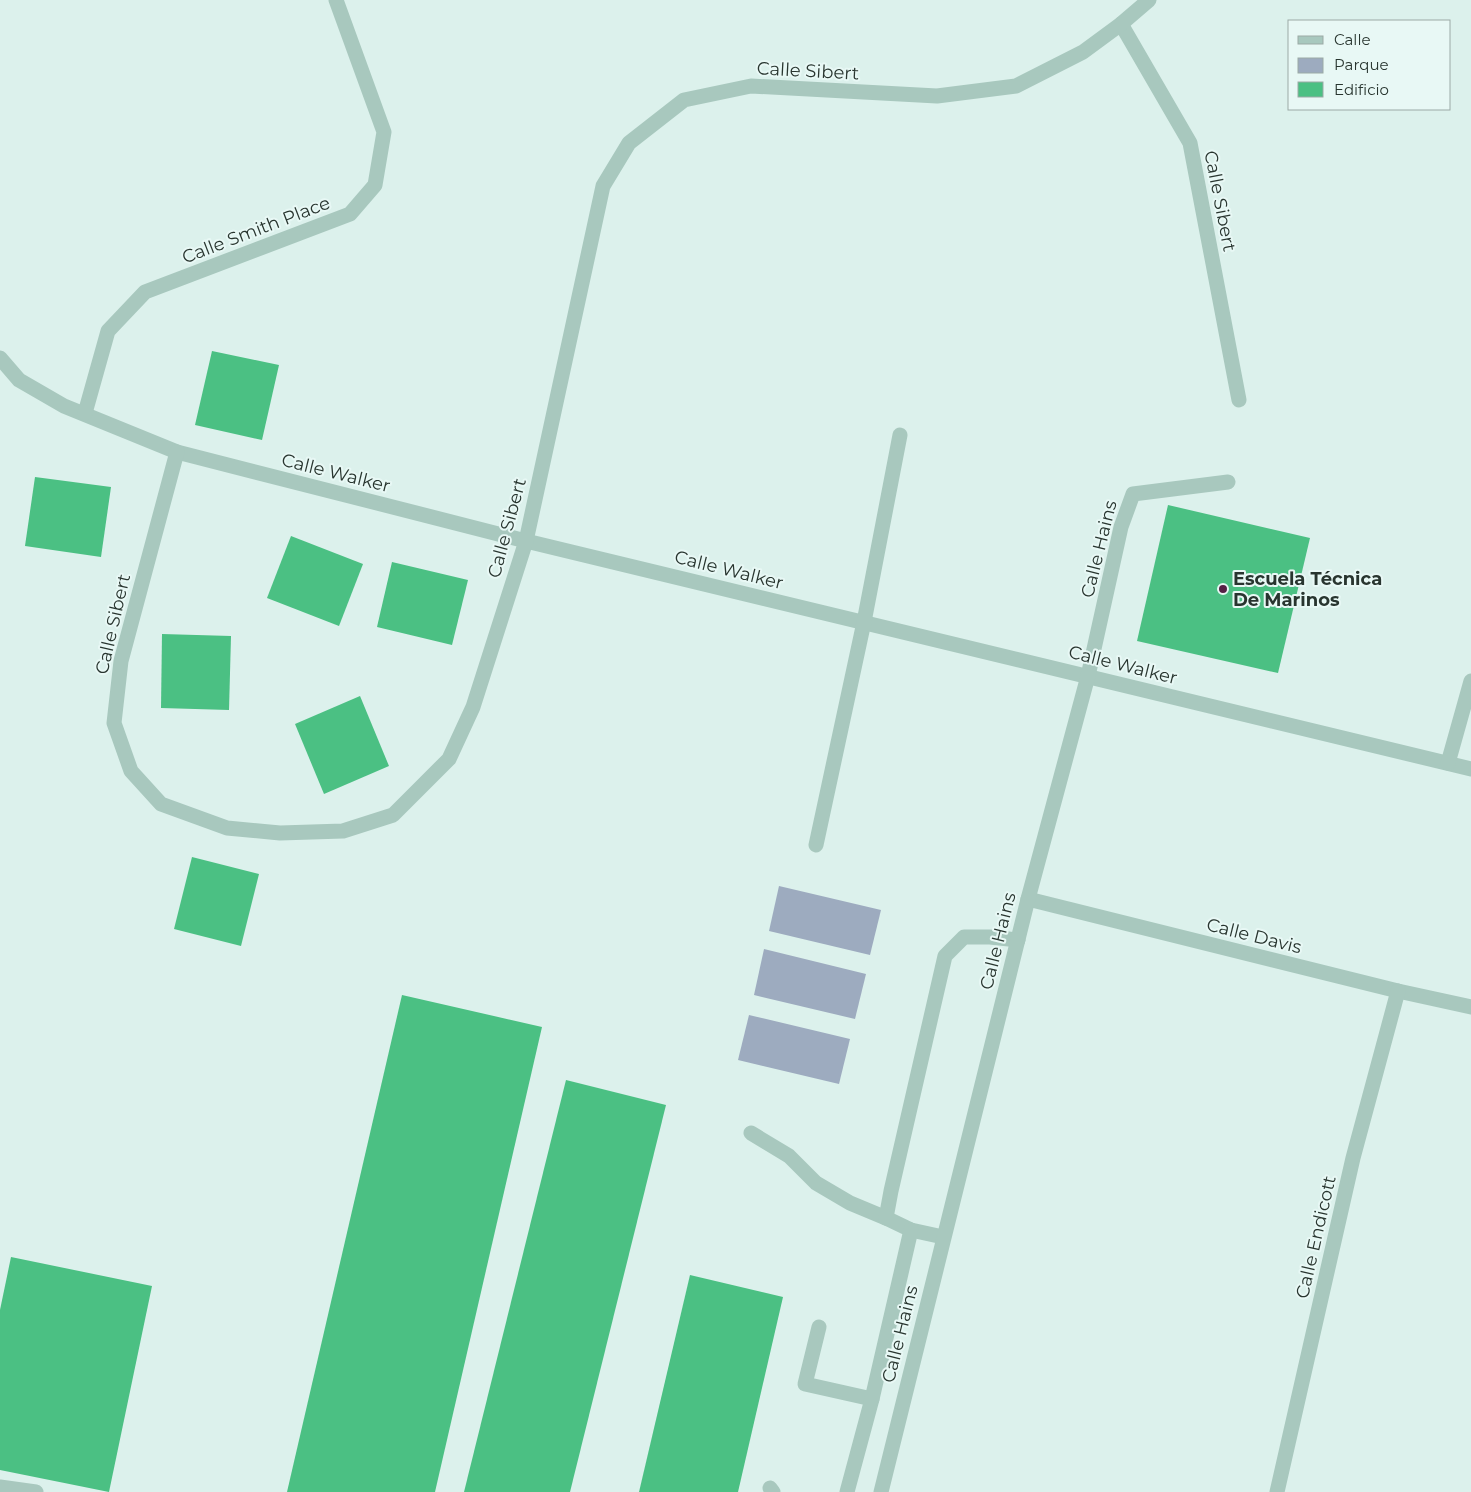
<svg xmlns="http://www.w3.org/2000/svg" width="1471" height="1492" font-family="Montserrat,sans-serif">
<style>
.green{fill:#9dabbf}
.building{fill:#4bc083}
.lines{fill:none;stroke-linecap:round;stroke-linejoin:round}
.minor{stroke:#a8c8be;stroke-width:15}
.poi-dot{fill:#552045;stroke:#e8f8f5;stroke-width:2}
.labels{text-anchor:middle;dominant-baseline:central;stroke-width:4;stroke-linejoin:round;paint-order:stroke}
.street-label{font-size:18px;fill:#28352f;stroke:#e8f8f5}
.poi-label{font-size:18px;font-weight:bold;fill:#28352f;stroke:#e8f8f5;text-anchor:start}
</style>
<rect width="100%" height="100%" fill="#dcf1ec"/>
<g class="green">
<path d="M779,886l102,24 -11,45 -101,-24z"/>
<path d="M764,949l102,25 -11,45 -101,-24z"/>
<path d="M749,1015l101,24 -11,45 -101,-24z"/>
</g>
<g class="building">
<path d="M212,351l67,14 -17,75 -67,-15z"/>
<path d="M35,477l76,10 -10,70 -76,-11z"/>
<path d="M1168,505l142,33 -32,135 -141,-32z"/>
<path d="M291,536l72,28 -24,62 -72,-28z"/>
<path d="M392,562l76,18 -16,65 -75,-18z"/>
<path d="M162,634l69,2 -2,74 -68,-2z"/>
<path d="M360,696l29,70 -65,28 -29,-70z"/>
<path d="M192,857l67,17 -18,72 -67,-17z"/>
<path d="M402,995l140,32 -107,465h-148z"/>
<path d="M566,1080l100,25 -96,387h-106z"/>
<path d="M11,1257l141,29 -43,206 -109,-22v-160z"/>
<path d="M690,1275l93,22 -45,195h-99z"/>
</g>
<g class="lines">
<g class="minor">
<path d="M1121,24l69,119 49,257"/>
<path d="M0,358l19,22 45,26 113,46 349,89 945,228"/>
<path d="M85,413l23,-82 37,-39 205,-78 25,-29 9,-53 -48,-132"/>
<path d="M177,452l-56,209 -7,62 17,48 30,33 66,24 53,5 63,-2 50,-16 56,-56 24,-52 53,-166 77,-355 26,-43 55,-43 67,-14 186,10 79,-10 67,-34 38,-28 28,-24"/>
<path d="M1448,763l23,-82"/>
<path d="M816,845l48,-223 36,-187"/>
<path d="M1028,899l370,92 73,16"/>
<path d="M751,1133l38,23 27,27 34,20 36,15"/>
<path d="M943,1237l-32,-7 -25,-12 5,-27 54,-235 19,-19h26l28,3"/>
<path d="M819,1327l-14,57 67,15"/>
<path d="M0,1487l36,5"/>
<path d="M770,1488l3,4"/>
<path d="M847,1492l25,-93 39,-169"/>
<path d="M881,1492l147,-593 60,-223 33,-149 12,-33 95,-12"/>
<path d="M1277,1492l76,-334 45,-167"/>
</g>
</g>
<circle class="poi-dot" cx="1223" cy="589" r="5"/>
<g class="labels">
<g class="street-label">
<text transform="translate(808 71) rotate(3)">Calle Sibert</text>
<text transform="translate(1220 201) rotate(79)">Calle Sibert</text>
<text transform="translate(256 230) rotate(-21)">Calle Smith Place</text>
<text transform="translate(336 473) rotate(14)">Calle Walker</text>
<text transform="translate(507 528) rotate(-75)">Calle Sibert</text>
<text transform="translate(1099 549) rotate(-76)">Calle Hains</text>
<text transform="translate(729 570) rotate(14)">Calle Walker</text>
<text transform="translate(113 624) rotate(-77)">Calle Sibert</text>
<text transform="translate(1123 665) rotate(14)">Calle Walker</text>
<text transform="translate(1254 936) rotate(14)">Calle Davis</text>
<text transform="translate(998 941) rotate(-76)">Calle Hains</text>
<text transform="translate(1316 1237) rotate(-77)">Calle Endicott</text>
<text transform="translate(900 1334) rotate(-76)">Calle Hains</text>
</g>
<g class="poi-label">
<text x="1233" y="579">Escuela Técnica<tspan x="1233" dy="21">De Marinos</tspan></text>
</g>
</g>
<rect x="1288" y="20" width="162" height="90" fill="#e8f8f5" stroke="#9baaa6"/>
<rect x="1298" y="36" width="25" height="8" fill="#a8c8be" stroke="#9baaa6"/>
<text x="1334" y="45" font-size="15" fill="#28352f">Calle</text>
<rect x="1298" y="58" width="25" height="15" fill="#9dabbf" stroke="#9baaa6"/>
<text x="1334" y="70" font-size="15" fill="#28352f">Parque</text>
<rect x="1298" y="82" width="25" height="15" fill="#4bc083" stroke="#9baaa6"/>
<text x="1334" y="95" font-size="15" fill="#28352f">Edificio</text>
</svg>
